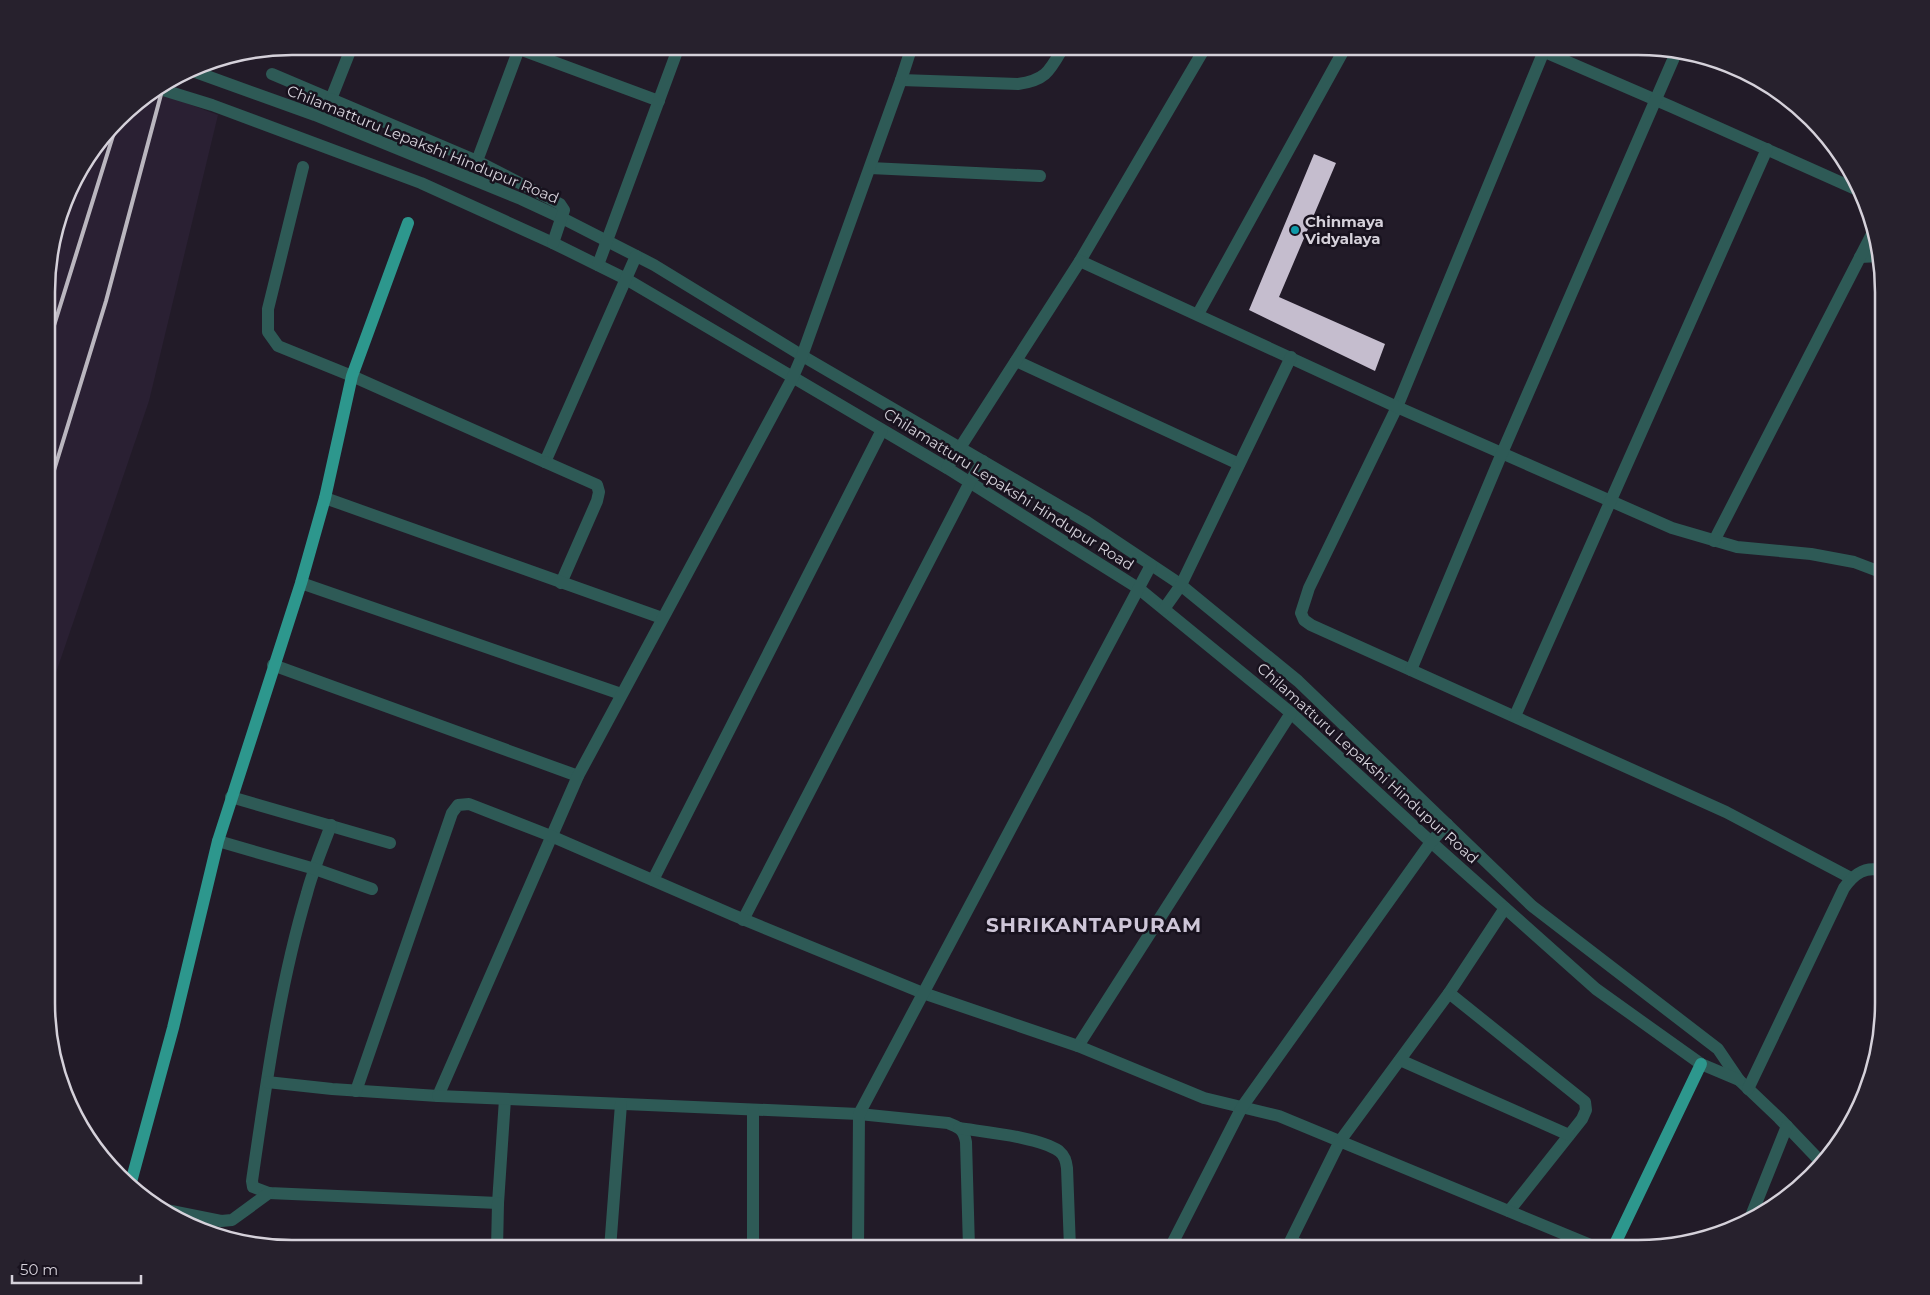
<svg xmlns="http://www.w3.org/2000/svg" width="1930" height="1295" font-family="Montserrat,sans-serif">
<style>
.built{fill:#2a2033}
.building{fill:#c5bdce}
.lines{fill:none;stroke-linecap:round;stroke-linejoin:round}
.minor{stroke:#2e5a56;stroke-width:12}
.major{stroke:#2d978d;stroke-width:12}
.rail{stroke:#bab6bf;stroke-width:4}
.culture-dot{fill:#0f9aa8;stroke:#18121e;stroke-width:2}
.labels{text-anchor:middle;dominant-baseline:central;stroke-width:5;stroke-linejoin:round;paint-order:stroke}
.street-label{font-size:15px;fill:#d5d1da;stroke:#18121e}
.poi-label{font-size:15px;font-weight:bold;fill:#d5d1da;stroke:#18121e;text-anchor:start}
.district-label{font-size:20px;font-weight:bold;letter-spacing:1px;fill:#cec6d8;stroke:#18121e}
.rim{fill:none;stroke:#d5d1da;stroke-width:2.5}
</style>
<rect width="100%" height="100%" fill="#221b28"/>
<path class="built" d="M180,76l-7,22 45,17 -69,286 -101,295v-436l24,-77 58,-76z"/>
<path class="building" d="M1314,154l22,9 -57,134 106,47 -10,27 -126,-61z"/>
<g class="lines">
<g class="minor">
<path d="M1531,46l141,61 188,84"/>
<path d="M1546,46l-149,361 -88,181 -8,25 3,7 7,5 415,187 125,66"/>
<path d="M519,49l140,52"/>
<path d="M190,70l125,45 206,84 41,19 92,47 152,93 281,164 90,60 121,99 234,225 186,143 21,31 40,38 43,45"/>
<path d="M272,74l59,25 21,-53"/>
<path d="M901,80l117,4c29,-4 32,-14 46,-38"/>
<path d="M160,89l52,16 209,78 132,60 73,36 321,189 191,120 153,125 140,129 165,147 105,75 38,16"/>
<path d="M331,99l146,62 43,-115"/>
<path d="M477,161l83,43 4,6 -11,33"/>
<path d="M303,167l-35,142v23l10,14 74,30 193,86 91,-206"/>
<path d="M870,168l170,8"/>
<path d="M1860,257l20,-1"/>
<path d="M1080,261l126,-215"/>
<path d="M598,265l81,-219"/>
<path d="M1198,314l148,-268"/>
<path d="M1016,361l223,103"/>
<path d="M545,462l52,23 2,7 -2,9 -36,82"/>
<path d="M947,468l133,-207 317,146 275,121 65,19 74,7 43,8 29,11"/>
<path d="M325,498l337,120"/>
<path d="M1714,541l159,-309 1,-7"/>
<path d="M301,583l320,111"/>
<path d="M1164,609l17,-24 110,-228"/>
<path d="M273,665l305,111"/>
<path d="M1411,670l91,-217 174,-400"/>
<path d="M1515,716l252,-567"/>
<path d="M231,797l159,46"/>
<path d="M331,825c-8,22 -18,45 -24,68 -28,94 -41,192 -55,288l1,6 16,6 229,10 7,-104"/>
<path d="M218,841l97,28 57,20"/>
<path d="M653,880l229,-450"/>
<path d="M743,920l227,-438 13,-21"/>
<path d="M1449,993l136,109 1,8 -4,9 -73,92"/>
<path d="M1078,1046l213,-333"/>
<path d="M1400,1060l169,75"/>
<path d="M267,1082l65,7 106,7 140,-320 215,-399 9,-21 99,-276 11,-34"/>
<path d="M1748,1089l96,-201c10,-14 22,-23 39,-17"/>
<path d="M356,1091l96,-278 6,-8 11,-1 82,32 182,79 190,78 155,53 126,52 75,18 319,132"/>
<path d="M438,1096l421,18 89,9c11,4 16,7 18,19l3,106"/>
<path d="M753,1110v139"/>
<path d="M959,1128c25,4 80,9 100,23 6,5 7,10 8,17l3,80"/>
<path d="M156,1208l65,13 11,-1 37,-27"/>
<path d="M1749,1221l38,-95"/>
<path d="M1291,1241l17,7"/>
<path d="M1170,1248l72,-141 189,-265 16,-18"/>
<path d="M1287,1248l53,-107 109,-148 56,-85"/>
<path d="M497,1249l1,-46"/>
<path d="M610,1249l11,-145"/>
<path d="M858,1249l1,-135 292,-549"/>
</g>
<g class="major">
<path d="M131,1182l42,-154 45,-187 83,-258 24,-85 27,-122 56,-153"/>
<path d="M1613,1248l88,-184"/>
</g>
<g class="rail">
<path d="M48,345l68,-219"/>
<path d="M48,490l58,-189 57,-214"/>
</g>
</g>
<circle class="culture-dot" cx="1295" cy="230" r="5"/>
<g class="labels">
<g class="street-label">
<text transform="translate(423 144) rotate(22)">Chilamatturu Lepakshi Hindupur Road</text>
<text transform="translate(1009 489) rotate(32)">Chilamatturu Lepakshi Hindupur Road</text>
<text transform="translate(1368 763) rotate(42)">Chilamatturu Lepakshi Hindupur Road</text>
</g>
<g class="poi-label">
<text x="1305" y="221">Chinmaya<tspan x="1305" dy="17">Vidyalaya</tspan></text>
</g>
<g class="district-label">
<text x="1094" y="925">SHRIKANTAPURAM</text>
</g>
</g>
<path d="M0 0H1930V1295H0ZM292 55H1638A237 237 0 0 1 1875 292V1003A237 237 0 0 1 1638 1240H292A237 237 0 0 1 55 1003V292A237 237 0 0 1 292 55Z" fill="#27212d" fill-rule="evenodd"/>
<path class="rim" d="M292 55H1638A237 237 0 0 1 1875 292V1003A237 237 0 0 1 1638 1240H292A237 237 0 0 1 55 1003V292A237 237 0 0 1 292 55Z"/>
<path d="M12 1275v8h129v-8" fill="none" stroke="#d5d1da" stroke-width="2.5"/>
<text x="20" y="1275" font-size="15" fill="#d5d1da" stroke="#18121e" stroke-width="4" paint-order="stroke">50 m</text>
</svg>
